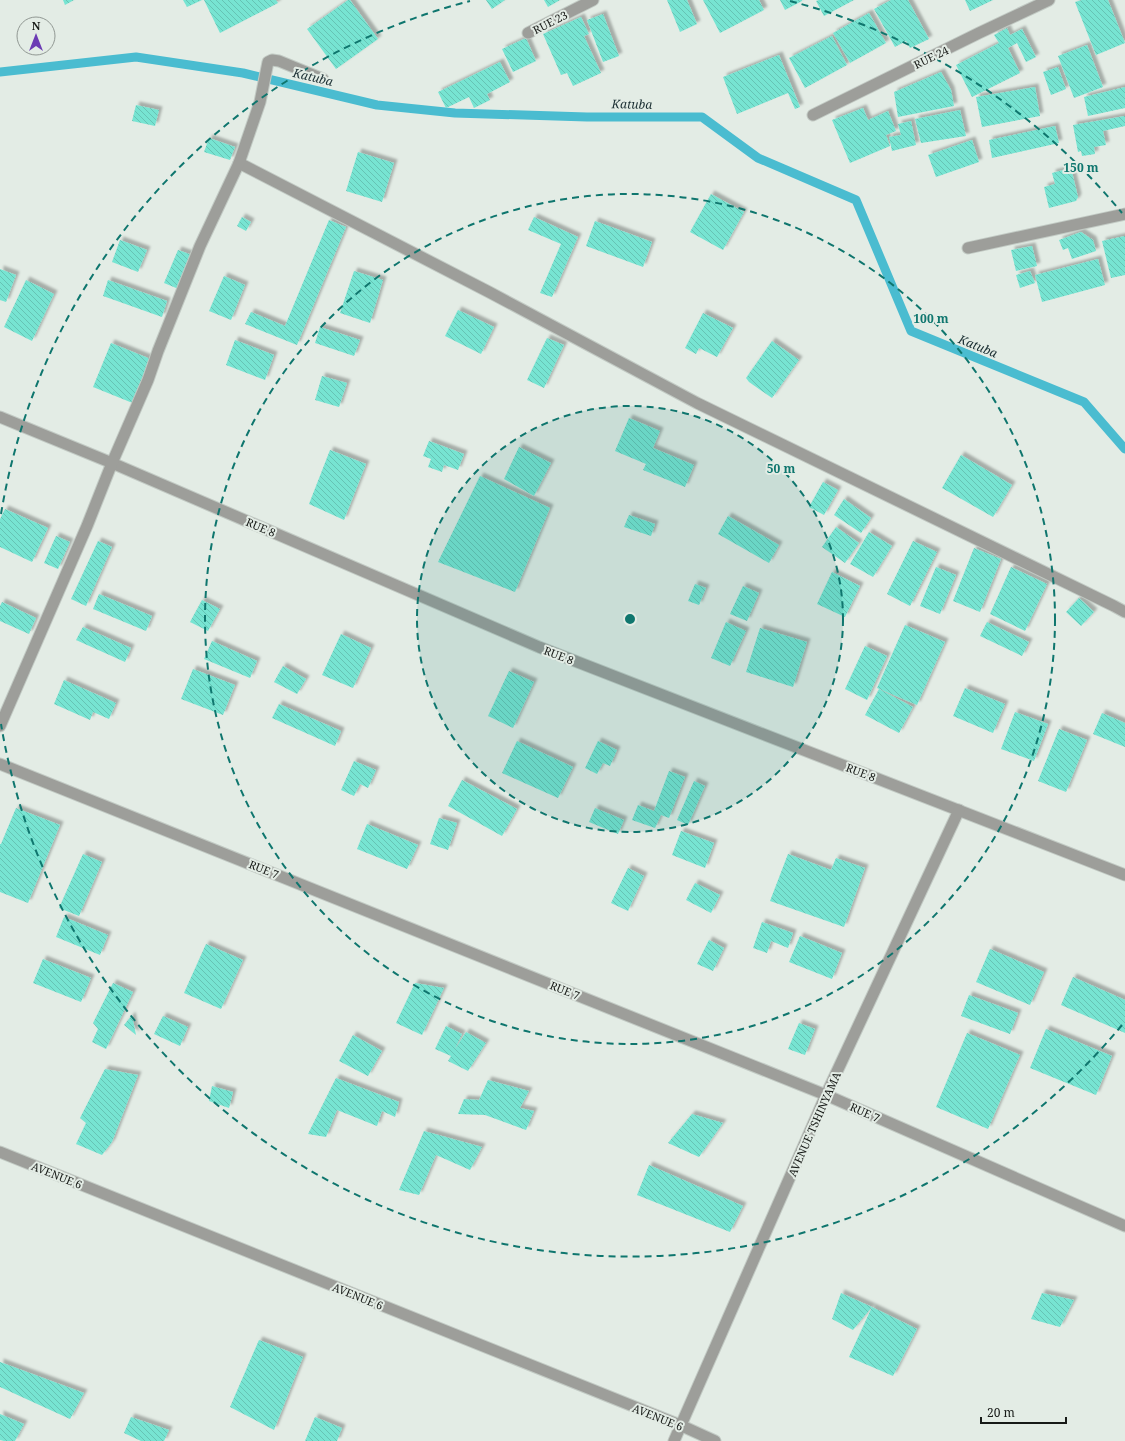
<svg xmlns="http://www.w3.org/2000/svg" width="1125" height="1441" font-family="'Noto Serif',serif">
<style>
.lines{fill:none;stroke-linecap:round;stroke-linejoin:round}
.stream{stroke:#4abcd0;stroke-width:9}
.building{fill:url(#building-back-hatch);filter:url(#shadow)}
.minor-casing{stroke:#c2cac4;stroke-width:13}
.minor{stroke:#9d9e9a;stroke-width:11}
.ring{fill:none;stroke:#0f766e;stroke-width:2;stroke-dasharray:7 5}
.labels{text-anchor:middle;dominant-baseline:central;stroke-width:4;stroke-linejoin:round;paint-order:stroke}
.street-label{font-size:11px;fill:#171a17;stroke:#e3ece5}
.water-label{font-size:12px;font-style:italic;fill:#1b2f33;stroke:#e3ece5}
.centre{fill:#0f766e;stroke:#e3ece5;stroke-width:2}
.ring-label{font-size:12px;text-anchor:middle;font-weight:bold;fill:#0f766e;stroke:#e3ece5;stroke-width:4;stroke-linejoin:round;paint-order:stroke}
</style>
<defs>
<pattern id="building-back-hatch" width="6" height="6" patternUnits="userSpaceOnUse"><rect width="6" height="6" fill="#77e4d2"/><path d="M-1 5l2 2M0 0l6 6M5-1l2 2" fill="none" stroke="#66c3b4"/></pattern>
<filter id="shadow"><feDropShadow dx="3.5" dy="-3.5" stdDeviation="1" flood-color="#0004"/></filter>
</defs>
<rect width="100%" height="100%" fill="#e3ece5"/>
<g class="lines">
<path class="stream" d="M0,72l136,-15 107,16 134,32 78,8 132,4h115l56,41 98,42 55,131 173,71 41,47"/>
</g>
<g class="building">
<path d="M63,0h11l-9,5z"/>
<path d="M183,0h19l-15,7z"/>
<path d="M204,0h72l2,3 -58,30z"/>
<path d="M348,0h2l28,39 -42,30 -29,-40z"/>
<path d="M486,0h19l-13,9z"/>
<path d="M544,0h16l-12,7z"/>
<path d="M667,0h20l10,24 -17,8z"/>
<path d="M703,0h56l5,10 -44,23z"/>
<path d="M780,0h22v1l-17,9z"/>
<path d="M819,0h35l-30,16 -8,-15z"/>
<path d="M891,0h17l21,39 -19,9 -4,-7 -11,6 -21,-38z"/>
<path d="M965,0h28l-23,11z"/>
<path d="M1082,0h26l17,43 -29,12 -21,-53z"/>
<path d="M869,13l17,30 -36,20 -17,-30z"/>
<path d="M603,14l16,42 -16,6 -16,-42z"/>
<path d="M581,17l8,17 -5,2 17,37 -28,13 -6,-13 -6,2 -18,-41z"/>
<path d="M1007,28l3,7 12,-6 14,28 -10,5 -9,-19 -9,5 12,25 -48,24 -16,-32 43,-22 -5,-8z"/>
<path d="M832,36l15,29 -42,23 -16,-30z"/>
<path d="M526,38l10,23 -23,11 -11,-23z"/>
<path d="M1087,45l16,42 -29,11 -16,-42z"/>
<path d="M779,55l21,52 -5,2 -7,-16 -51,21 -14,-37z"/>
<path d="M500,62l10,20 -23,12 3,6 -16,8 -5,-11 -23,11 -8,-16z"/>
<path d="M1058,67l8,22 -15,6 -8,-23z"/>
<path d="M941,72l10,18 3,16 -56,11 -4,-25z"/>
<path d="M1035,87l5,29 -58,11 -6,-30z"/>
<path d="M1125,87v21l-37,8 -4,-19z"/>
<path d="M136,105l23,5 -4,16 -23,-5z"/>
<path d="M863,108l5,12 20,-9 8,20 -10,4 4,11 -40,17 -18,-43z"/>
<path d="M960,110l6,26 -45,7 -6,-24z"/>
<path d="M1125,116v10l-22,5 3,14 -12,2 1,7 -13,2 -1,-5 -3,1 -5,-27z"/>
<path d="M911,121l5,24 -24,6 -3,-14 12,-2 -3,-11z"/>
<path d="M1055,126l4,17 -67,15 -3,-18z"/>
<path d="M209,138l26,9 -5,13 -26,-8z"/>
<path d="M972,140l7,22 -43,15 -8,-22z"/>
<path d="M358,152l36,11 -12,39 -36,-11z"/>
<path d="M1071,168l7,29 -2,4 -27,7 -5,-21 11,-3 -3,-11z"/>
<path d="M711,194l33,18 -21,38 -33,-18z"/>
<path d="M242,217l9,5 -5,9 -9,-5z"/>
<path d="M534,217l44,20 -26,60 -12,-4 21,-49 -33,-14z"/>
<path d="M329,220l17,7 -49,118 -52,-21 6,-12 34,14z"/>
<path d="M595,221l57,21 -9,25 -57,-21z"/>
<path d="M1081,232l12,8 3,11 -24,8 -4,-11 -5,2 -4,-10z"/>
<path d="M1125,236v39l-14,3 -9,-37z"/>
<path d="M120,240l27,10 -9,22 -26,-10z"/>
<path d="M1032,246l5,20 -21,5 -5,-21z"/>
<path d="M178,250l17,6 -14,34 -17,-7z"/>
<path d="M1098,259l7,26 -63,17 -7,-27z"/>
<path d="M0,269l16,6 -10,27 -6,-2z"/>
<path d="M354,271l29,9 -13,43 -30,-10z"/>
<path d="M1030,271l5,12 -15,5 -4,-13z"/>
<path d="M224,276l21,9 -14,35 -22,-9z"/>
<path d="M26,280l28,14 -22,47 -28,-14z"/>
<path d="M108,280l59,21 -5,16 -59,-21z"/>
<path d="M458,310l36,17 -13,27 -36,-18z"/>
<path d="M703,313l30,15 -16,29 -18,-9 -3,6 -11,-6z"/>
<path d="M320,327l40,13 -6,16 -39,-13z"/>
<path d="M547,338l17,7 -20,43 -17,-8z"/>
<path d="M235,340l39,15 -9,25 -39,-15z"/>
<path d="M772,341l27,19 -27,38 -23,-16 -3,-4z"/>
<path d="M111,343l42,17 -18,44 -42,-17z"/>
<path d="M322,376l25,7 -8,24 -24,-7z"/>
<path d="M629,418l31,13 -7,17 41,17 -9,22 -42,-17 3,-6 -31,-13z"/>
<path d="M429,441l35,13 -6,16 -14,-5 -2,7 -14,-5 3,-8 -8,-3z"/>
<path d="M519,447l32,16 -17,33 -30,-17z"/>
<path d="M330,450l36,14 -22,56 -35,-16z"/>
<path d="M961,455l51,30 -19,32 -51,-29z"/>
<path d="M480,476l70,32 -35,84 -77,-30z"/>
<path d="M823,482l15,8 -14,25 -15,-8z"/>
<path d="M844,499l27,19 -10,15 -27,-18z"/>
<path d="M5,509l43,19 -16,34 -32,-15v-28z"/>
<path d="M629,515l26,9 -4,12 -27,-9z"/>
<path d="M728,516l51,29 -10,18 -51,-29z"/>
<path d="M836,527l23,16 -14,20 -23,-16z"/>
<path d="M869,532l23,14 -19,31 -23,-13z"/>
<path d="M56,536l14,6 -12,27 -14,-6z"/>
<path d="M98,541l14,6 -26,59 -15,-7z"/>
<path d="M913,541l24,11 -27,54 -23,-12z"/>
<path d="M974,548l27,11 -21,53 -27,-11z"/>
<path d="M936,567l20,8 -16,39 -20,-8z"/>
<path d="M1011,567l36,17 -22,47 -35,-17z"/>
<path d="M832,572l28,14 -15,31 -28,-13z"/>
<path d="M695,584l11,4 -7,17 -11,-4z"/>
<path d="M743,586l16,7 -12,28 -17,-7z"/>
<path d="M99,594l53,22 -6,15 -53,-22z"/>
<path d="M1079,598l15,14 -13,14 -15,-14z"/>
<path d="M202,600l18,9 -12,22 -18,-9z"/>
<path d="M2,602l34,16 -7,16 -29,-13v-15z"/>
<path d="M726,622l20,9 -16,35 -19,-8z"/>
<path d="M987,622l42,20 -7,14 -42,-20z"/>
<path d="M905,625l40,17 -28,63 -40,-17z"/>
<path d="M83,627l48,21 -6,14 -49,-22z"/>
<path d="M760,628l47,14 -14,45 -47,-15z"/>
<path d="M341,634l30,14 -18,40 -31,-13z"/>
<path d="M212,641l45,20 -7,17 -46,-19z"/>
<path d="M865,646l22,10 -20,44 -22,-11z"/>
<path d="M283,666l23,13 -9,15 -23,-12z"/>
<path d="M193,669l42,16 -12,30 -42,-16z"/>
<path d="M509,671l25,11 -21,46 -25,-12z"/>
<path d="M64,680l52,23 -7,16 -16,-7 -3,8 -36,-16z"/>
<path d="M965,688l40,16 -12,29 -40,-17z"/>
<path d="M879,689l34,18 -14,26 -34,-18z"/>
<path d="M279,704l62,27 -6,15 -63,-28z"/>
<path d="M1015,712l33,12 -14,37 -33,-12z"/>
<path d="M1102,713l23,10v24l-32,-13z"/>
<path d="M1059,729l28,11 -21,52 -28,-11z"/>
<path d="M517,741l56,26 -15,31 -56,-25z"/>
<path d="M598,741l19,9 -7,16 -7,-3 -6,11 -12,-6z"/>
<path d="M354,761l22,9 -8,18 -8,-4 -6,12 -13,-6z"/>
<path d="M669,771l16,6 -16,41 -8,-3 -6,13 -23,-8 6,-15 16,6z"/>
<path d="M462,780l55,29 -15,27 -54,-30z"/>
<path d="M694,781l11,5 -17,39 -11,-5z"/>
<path d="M16,808l44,17 -32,78 -28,-11v-48h1z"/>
<path d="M595,808l29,12 -6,14 -29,-12z"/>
<path d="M439,818l18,5 -9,27 -18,-6z"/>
<path d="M367,824l51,21 -11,24 -50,-20z"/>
<path d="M681,831l33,12 -9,25 -33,-13z"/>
<path d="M83,854l19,8 -23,54 -20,-8z"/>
<path d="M788,854l43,16 5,-12 29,10 -21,59 -74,-26z"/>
<path d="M628,868l16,8 -16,35 -17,-8z"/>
<path d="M695,883l25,12 -9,18 -25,-13z"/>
<path d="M64,917l44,18 -8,20 -44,-18z"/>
<path d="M762,922l31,11 -5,15 -17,-7 -4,12 -14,-5z"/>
<path d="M800,936l42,17 -10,26 -43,-17z"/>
<path d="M709,940l15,8 -11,23 -16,-7z"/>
<path d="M206,944l37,16 -22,49 -37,-16z"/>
<path d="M990,949l54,23 -14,33 -54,-23z"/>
<path d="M43,959l48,19 -10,24 -48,-19z"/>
<path d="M1073,977l52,23v33l-64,-28z"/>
<path d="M113,983l20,9 -27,57 -14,-7 6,-13 -5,-6z"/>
<path d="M415,983l29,5 -22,47 -26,-12z"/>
<path d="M969,995l49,18 -8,21 -49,-18z"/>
<path d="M132,1015l4,20 -12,-10z"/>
<path d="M163,1016l25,11 -8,19 -26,-12z"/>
<path d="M799,1023l16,6 -10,26 -17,-6z"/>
<path d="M446,1026l16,8 -7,15 11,-17 20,11 -18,28 -20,-10 3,-5 -16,-7z"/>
<path d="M1046,1029l66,27 -16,39 -66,-27z"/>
<path d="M967,1033l53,22 -32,74 -52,-22z"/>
<path d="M353,1035l29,16 -14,25 -29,-15z"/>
<path d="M105,1069l33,6 -26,67 -10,13 -26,-11 10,-21 -6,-5z"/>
<path d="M336,1078l63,24 -4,15 -13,-6 -5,15 -40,-16 -11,27 -18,-3z"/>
<path d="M488,1080l41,11 -9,17 14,3 -8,19 -41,-15 -27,-1 6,-15 15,1z"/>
<path d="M212,1086l21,6 -4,16 -20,-7z"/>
<path d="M692,1114l31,9 -24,34 -31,-14z"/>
<path d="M424,1131l58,16 -12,23 -34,-15 -17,40 -20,-5z"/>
<path d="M649,1165l94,41 -13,26 -93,-37z"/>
<path d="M841,1293l31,14 -19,23 -21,-11z"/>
<path d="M1042,1293l32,7 -14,27 -29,-8z"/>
<path d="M872,1307l45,22 -24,47 -44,-19z"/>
<path d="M259,1340l44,17 -29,73 -44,-23z"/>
<path d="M0,1362l84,31 -14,26 -70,-32z"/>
<path d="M0,1414l24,10 -9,17h-11l-4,-1z"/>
<path d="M131,1417l38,13 -5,11h-23l-17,-8z"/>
<path d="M315,1417l27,11 -5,13h-32z"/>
</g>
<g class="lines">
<defs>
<g id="minor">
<path d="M528,33l65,-33"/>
<path d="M813,115l166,-82 70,-33"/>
<path d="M239,163l250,129 208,111 417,203 11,6"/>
<path d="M968,248l157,-34"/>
<path d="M0,417l112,46 427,184 586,228"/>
<path d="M0,726l87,-200 25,-63 36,-83 10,-29 42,-105 39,-83 21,-61 8,-40 4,-2 7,1 44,18"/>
<path d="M0,764l826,331 299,131"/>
<path d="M0,1152l680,273 35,16"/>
<path d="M674,1441l152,-346 133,-285"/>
</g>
</defs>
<use href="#minor" class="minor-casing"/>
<use href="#minor" class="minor"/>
</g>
<circle cx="630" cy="619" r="213" fill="#0f766e" fill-opacity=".12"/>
<g class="ring">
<circle cx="630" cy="619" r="213"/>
<circle cx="630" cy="619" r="425"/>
<path d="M1122 1025A638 638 0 0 1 1 724M1 514A638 638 0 0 1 470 1M790 1A638 638 0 0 1 1122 213"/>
</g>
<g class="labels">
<g class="street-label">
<text transform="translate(550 22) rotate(-27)">RUE 23</text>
<text transform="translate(931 57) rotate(-26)">RUE 24</text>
<text transform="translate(261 527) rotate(23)">RUE 8</text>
<text transform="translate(559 655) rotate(21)">RUE 8</text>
<text transform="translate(861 772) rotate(21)">RUE 8</text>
<text transform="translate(264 869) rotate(22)">RUE 7</text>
<text transform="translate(565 990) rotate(22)">RUE 7</text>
<text transform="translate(865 1112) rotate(24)">RUE 7</text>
<text transform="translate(814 1124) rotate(-66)">AVENUE TSHINYAMA</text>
<text transform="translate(57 1175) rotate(22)">AVENUE 6</text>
<text transform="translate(358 1296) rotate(22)">AVENUE 6</text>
<text transform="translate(658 1417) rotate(22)">AVENUE 6</text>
</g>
<g class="water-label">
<text transform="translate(313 77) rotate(13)">Katuba</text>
<text transform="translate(632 104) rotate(1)">Katuba</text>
<text transform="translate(978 346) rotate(22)">Katuba</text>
</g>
</g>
<circle cx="630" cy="619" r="6" class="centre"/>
<g class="ring-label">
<text x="1081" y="172">150 m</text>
<text x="931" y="323">100 m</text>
<text x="781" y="473">50 m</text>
</g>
<g transform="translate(36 36)"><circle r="19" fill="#e3ece5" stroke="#919893"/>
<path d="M0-3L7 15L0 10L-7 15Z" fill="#6c3cb4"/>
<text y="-6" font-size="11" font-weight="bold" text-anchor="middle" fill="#171a17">N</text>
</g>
<path d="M981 1417v6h85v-6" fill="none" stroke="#171a17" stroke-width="2"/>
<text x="987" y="1417" font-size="12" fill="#171a17" stroke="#e3ece5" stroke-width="3" paint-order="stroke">20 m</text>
</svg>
